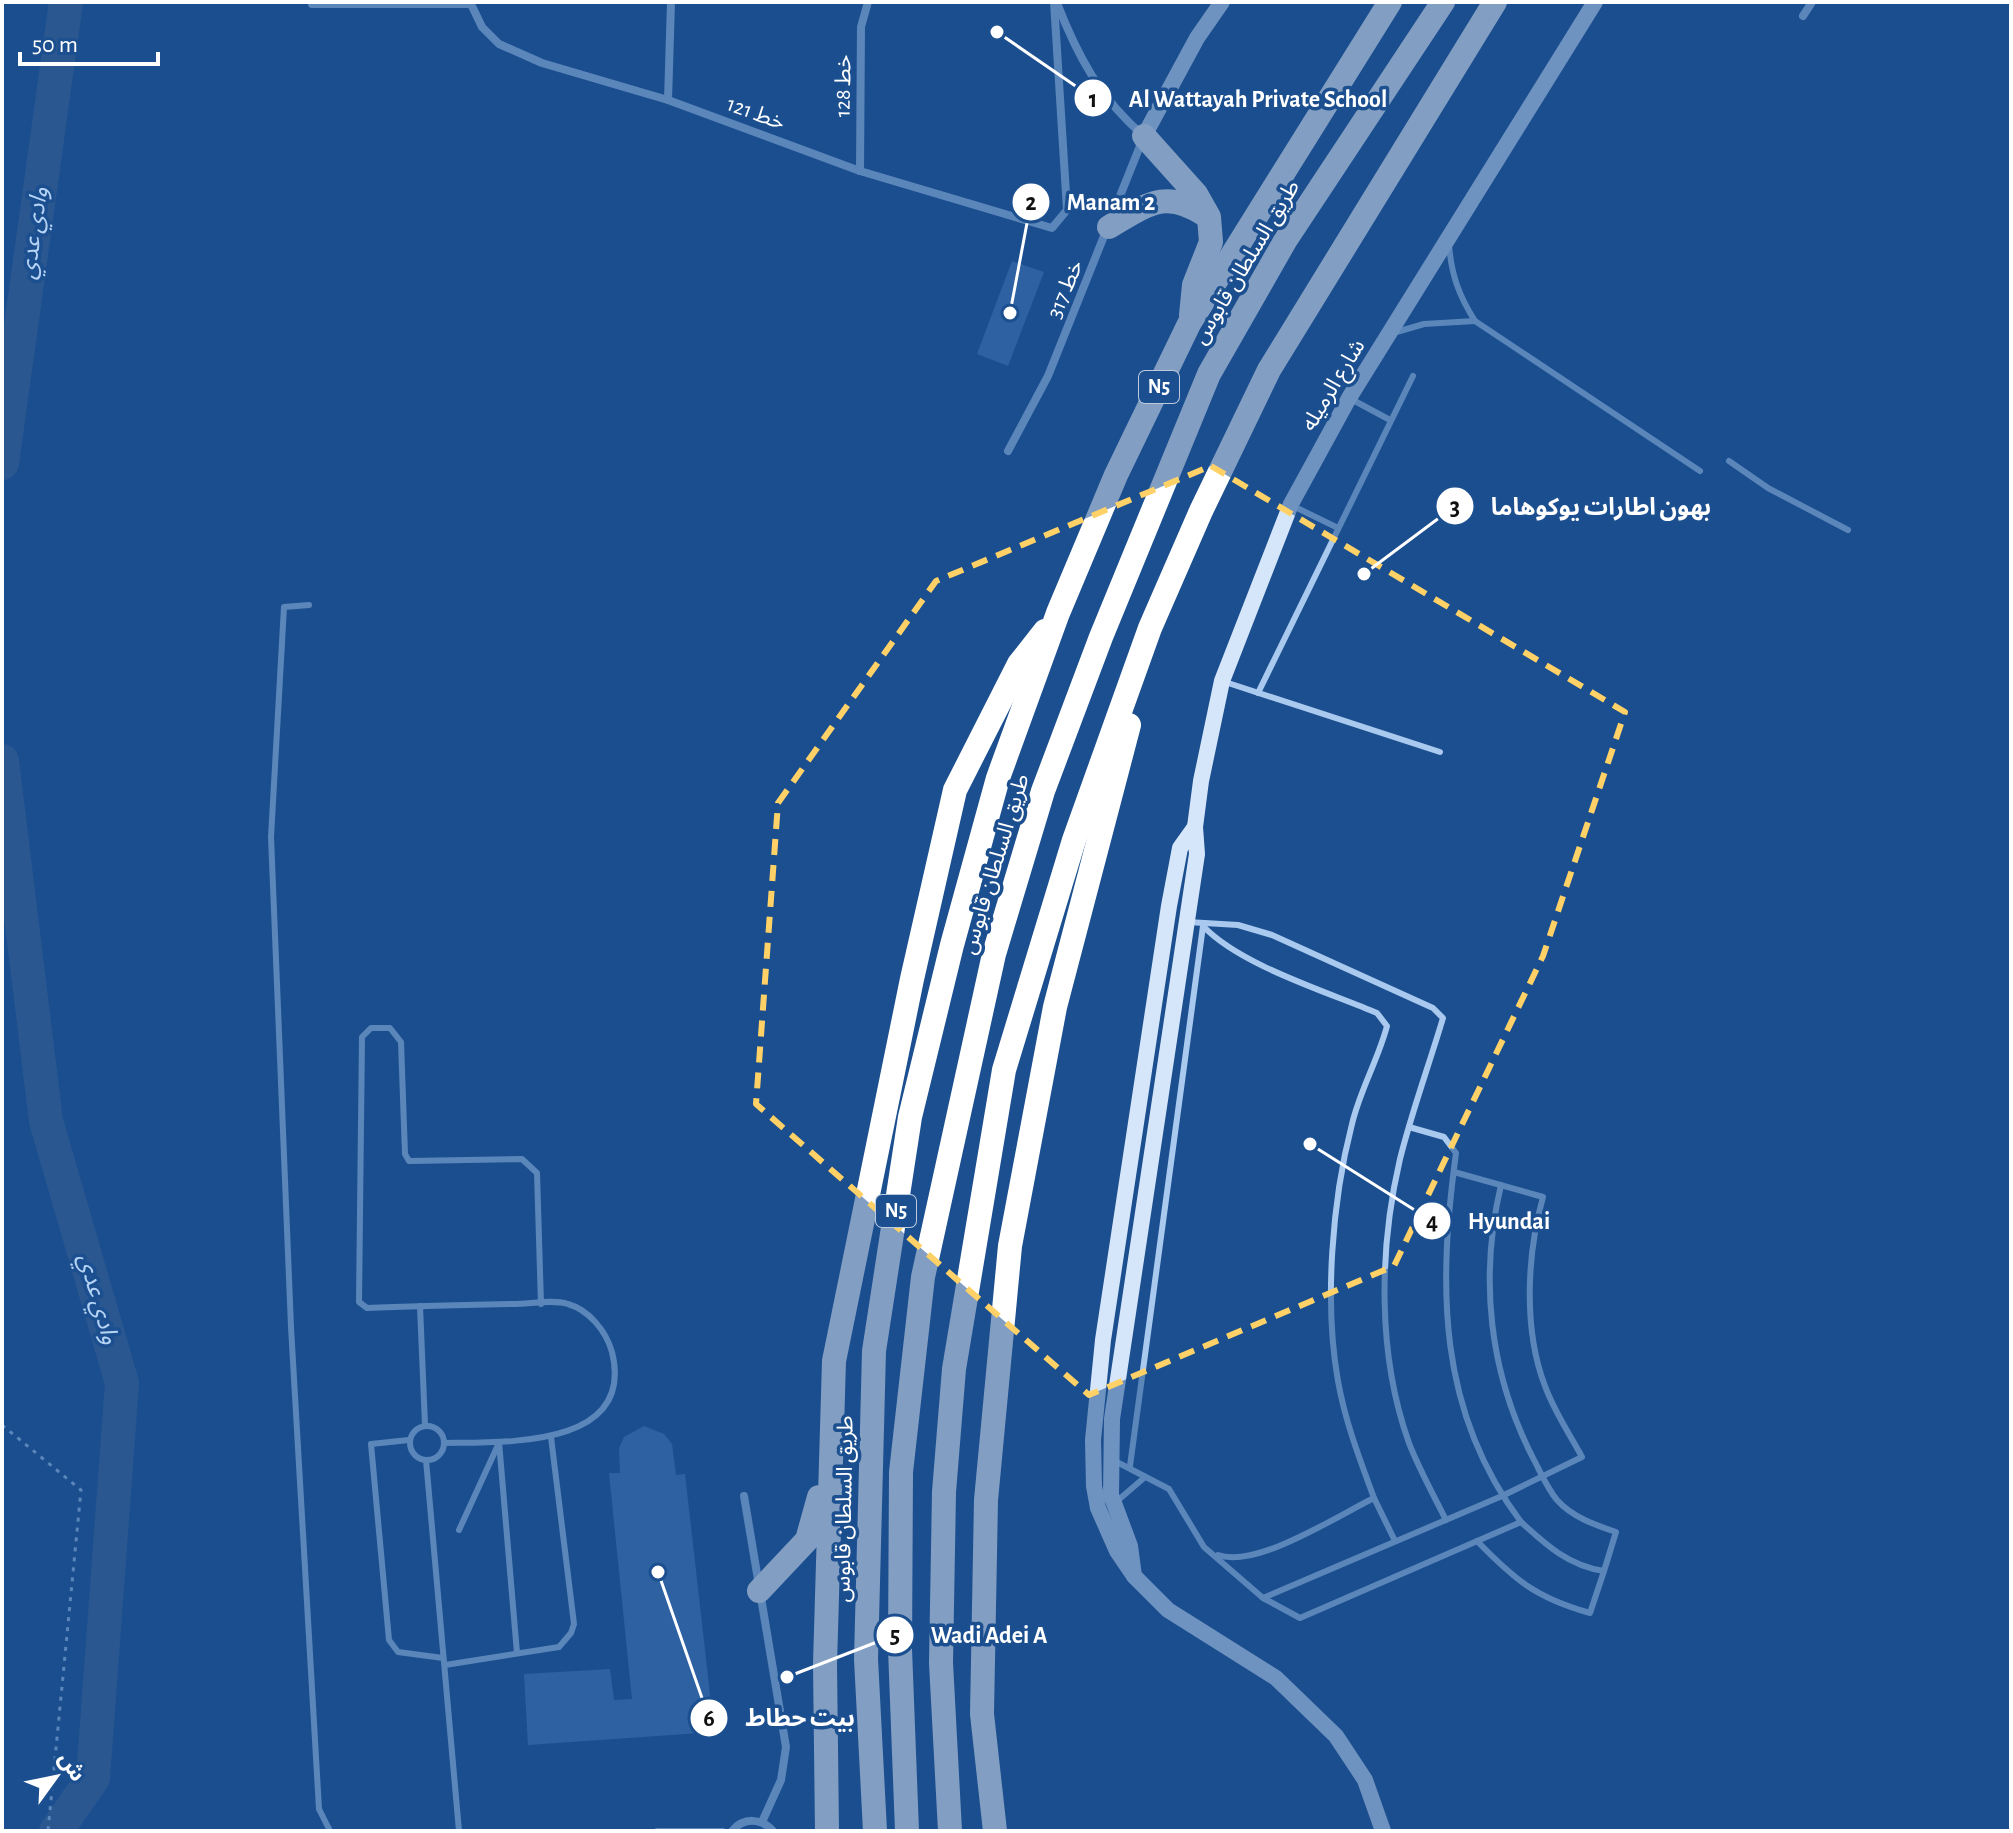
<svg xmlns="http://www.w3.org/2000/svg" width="2013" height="1833" font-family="'Alegreya Sans','Noto Sans Arabic',sans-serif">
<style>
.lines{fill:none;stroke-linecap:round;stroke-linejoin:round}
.river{stroke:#3c6290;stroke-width:34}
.building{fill:#4478b7}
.path{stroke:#a9c9ee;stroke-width:3;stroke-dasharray:4 6;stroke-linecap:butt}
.lane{stroke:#a9c9ee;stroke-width:6}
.street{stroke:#a9c9ee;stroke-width:8}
.secondary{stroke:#d6e6fa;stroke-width:16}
.highway{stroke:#fff;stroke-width:24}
.marked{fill:none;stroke:#ffd166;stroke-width:6;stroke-dasharray:16 10;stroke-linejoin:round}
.labels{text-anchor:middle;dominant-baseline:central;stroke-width:7;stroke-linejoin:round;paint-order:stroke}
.shield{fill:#1b4f8f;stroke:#bbcadd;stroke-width:2}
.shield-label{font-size:20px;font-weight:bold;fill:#fff}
.street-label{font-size:22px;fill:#fff;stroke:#1b4f8f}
.water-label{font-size:24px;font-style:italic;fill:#b5d3f5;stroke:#1b4f8f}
.leader{fill:none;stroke:#fff;stroke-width:3}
.callout-dot{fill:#fff;stroke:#1b4f8f;stroke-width:3}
.mark-label{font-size:24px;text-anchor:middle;font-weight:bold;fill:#111}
.callout-label{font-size:24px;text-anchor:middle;font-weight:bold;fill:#fff;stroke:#1b4f8f;stroke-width:7;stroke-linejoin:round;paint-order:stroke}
</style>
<rect width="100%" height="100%" fill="#1b4f8f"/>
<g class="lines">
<g class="river">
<path d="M2,463l64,-461"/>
<path d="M2,761l44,360 76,262 -29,395 -37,53"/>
</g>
</g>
<g class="building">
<path d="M1012,261l32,11 -36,94 -31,-12z"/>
<path d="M644,1426l20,8 8,10 4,31 9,-1 27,238 -4,13 -8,8 -172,12 -4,-71 86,-5 4,31 18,-1 -23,-226h11l-1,-25 5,-11z"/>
</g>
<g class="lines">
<path class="path" d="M2,1425l79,65 -33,341"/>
<g class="lane">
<path d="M1449,244c2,30 10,52 26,77l225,150"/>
<path d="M1393,333l31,-9 51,-3"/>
<path d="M1351,399l39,21"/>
<path d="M1729,461l39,27 80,42"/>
<path d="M1293,506l43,21"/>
<path d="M309,605l-25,2 -13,230 20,490 28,482 11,22"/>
<path d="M1222,681l218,71"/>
<path d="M1258,693l155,-317"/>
<path d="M1188,922l50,3 34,10 161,73 10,10c-14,47 -31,93 -43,141 -21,90 -23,195 9,284 10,26 24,51 37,77"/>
<path d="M1203,926c37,39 122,65 174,87l10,13c-9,34 -27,64 -35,98 -20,77 -28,179 -14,257 7,40 22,79 36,117 -37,18 -118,71 -156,57"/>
<path d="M1501,1185c-22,93 -12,187 32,273 7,13 14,30 24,42 15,17 38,25 59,32l-12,39c-35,-5 -58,-26 -83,-49"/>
<path d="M420,1306l5,119"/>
<circle cx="427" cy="1443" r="17"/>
<path d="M409,1440l-38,4 18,196 9,12 45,6"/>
<path d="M499,1442l18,211"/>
<path d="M444,1443c59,-1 192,6 168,-91 -6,-21 -23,-42 -44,-48 -15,-5 -38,0 -55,0 -48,1 -97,2 -146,4l-8,-6 3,-265 9,-9h19l11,14 4,112 4,7 113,-2 15,14 4,131"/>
<path d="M426,1460l33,371"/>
<path d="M1113,1460l56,29 35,58 59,51 239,-102 80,-39c-13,-24 -28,-46 -37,-71 -22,-57 -18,-132 -2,-189l-89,-25"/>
<path d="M1130,1466l73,-540"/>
<path d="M1374,1498l21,43"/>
<path d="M1116,1502l29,-25"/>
<path d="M459,1530l39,-85"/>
<path d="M1477,1541c38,39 59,57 113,72l14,-42"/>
<path d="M1263,1598l37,20 221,-96c-84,-112 -83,-236 -65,-369l-12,-16 -35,-10"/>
<path d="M445,1665l114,-18 12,-14 3,-9 -23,-187"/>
<path d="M657,1831h66"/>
</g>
<g class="street">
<path d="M470,2l12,25 17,17 43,19 126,37 192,71 192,57 15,-18 -13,-208"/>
<path d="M312,4h158"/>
<path d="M1803,16l9,-14"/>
<path d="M668,100l3,-98"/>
<path d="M860,171l1,-144 7,-25"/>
<path d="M1008,451l40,-75 96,-240c-43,-36 -67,-81 -87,-133"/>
<path d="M744,1496l42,251 -5,33 -19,42"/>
<path d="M732,1831c12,-14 29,-13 41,0"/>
</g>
<g class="secondary">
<path d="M1144,136l53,-98 25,-36"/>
<path d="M1195,827l-15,21 -11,58 -66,434 -10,100 1,46 4,22 19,43 17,25 34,34 108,68 60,58 29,44 18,51"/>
<path d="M1134,1576l-4,-30 -19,-51 1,-76 85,-565 -2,-27 6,-46 21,-100 69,-177 58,-106 246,-396"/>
</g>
<g class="highway">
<path d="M1144,136l52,58 13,23 2,25 -17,43 -3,30"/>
<path d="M1109,227c39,-23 56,-39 98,-11"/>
<path d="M759,1591l48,-51 12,-43"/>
<path d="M827,1831l-2,-167 9,-303 78,-382 43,-189 64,-126 26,-33"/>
<path d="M875,1831l-9,-172 8,-308 36,-234 42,-172 46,-167 60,-165 58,-138 73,-151 201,-322"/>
<path d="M907,1831l-7,-182 1,-177 22,-195 71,-323 49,-163 58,-154 108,-263 76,-133 158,-239"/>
<path d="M950,1831l-9,-168 3,-171 10,-123 50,-299 70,-230 76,-212 51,-117 68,-141 226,-368"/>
<path d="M995,1831l-13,-117 4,-214 24,-254 45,-239 74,-282"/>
</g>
</g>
<path d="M0 0H2013V1833H0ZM1211,466l414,246 -82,244 -149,310 -305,129 -333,-291 22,-301 158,-222z" fill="#1b4f8f" fill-opacity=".55" fill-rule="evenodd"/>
<path class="marked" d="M1211,466l414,246 -82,244 -149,310 -305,129 -333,-291 22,-301 158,-222z"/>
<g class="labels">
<g class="shield">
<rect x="1139" y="371" width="40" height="32" rx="6"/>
<rect x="876" y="1195" width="40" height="32" rx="6"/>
</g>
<g class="shield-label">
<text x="1159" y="387">N5</text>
<text x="896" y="1211">N5</text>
</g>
<g class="street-label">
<text transform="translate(843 86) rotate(-89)">خط 128</text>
<text transform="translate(756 113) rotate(20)">خط 121</text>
<text transform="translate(1246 262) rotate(-59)">طريق السلطان قابوس</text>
<text transform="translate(1065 289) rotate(-67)">خط 317</text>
<text transform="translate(1333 385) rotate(-59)">شارع الرميله</text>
<text transform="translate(995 864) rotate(-73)">طريق السلطان قابوس</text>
<text transform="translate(844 1509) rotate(-89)">طريق السلطان قابوس</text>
</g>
<g class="water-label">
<text transform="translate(34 233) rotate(-82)">وادي عدي</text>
<text transform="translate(98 1299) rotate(74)">وادي عدي</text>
</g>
</g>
<path class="leader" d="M997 32L1093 98M1010 313L1031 202M1364 574L1455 506M1310 1144L1432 1221M787 1677L895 1635M658 1572L709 1718"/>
<g class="callout-dot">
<circle cx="997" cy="32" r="8"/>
<circle cx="1010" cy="313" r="8"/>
<circle cx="1364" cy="574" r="8"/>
<circle cx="1310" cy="1144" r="8"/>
<circle cx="787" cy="1677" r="8"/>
<circle cx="658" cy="1572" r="8"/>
<circle cx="1093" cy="98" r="20"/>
<circle cx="1031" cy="202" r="20"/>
<circle cx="1455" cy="506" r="20"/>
<circle cx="1432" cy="1221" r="20"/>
<circle cx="895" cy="1635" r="20"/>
<circle cx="709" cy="1718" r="20"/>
</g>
<g class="mark-label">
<text x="1093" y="107">1</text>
<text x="1031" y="210">2</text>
<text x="1455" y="515">3</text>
<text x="1432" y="1229">4</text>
<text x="895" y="1643">5</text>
<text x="709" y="1726">6</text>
</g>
<g class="callout-label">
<text x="1258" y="107">Al Wattayah Private School</text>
<text x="1111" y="210">Manam 2</text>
<text x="1601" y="515">بهون اطارات يوكوهاما</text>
<text x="1509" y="1229">Hyundai</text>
<text x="989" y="1643">Wadi Adei A</text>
<text x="800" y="1726">بيت حطاط</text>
</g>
<rect width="2013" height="1833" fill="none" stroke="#ffffff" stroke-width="8"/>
<g transform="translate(56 1777) rotate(57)" stroke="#1b4f8f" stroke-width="6" paint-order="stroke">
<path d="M0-6L14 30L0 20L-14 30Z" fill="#ffffff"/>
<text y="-12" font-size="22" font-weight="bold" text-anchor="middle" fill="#ffffff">ش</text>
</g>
<path d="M20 52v12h138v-12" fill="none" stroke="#ffffff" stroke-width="4"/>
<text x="32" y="52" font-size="24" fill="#ffffff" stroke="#1b4f8f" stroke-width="6" paint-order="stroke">50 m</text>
</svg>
